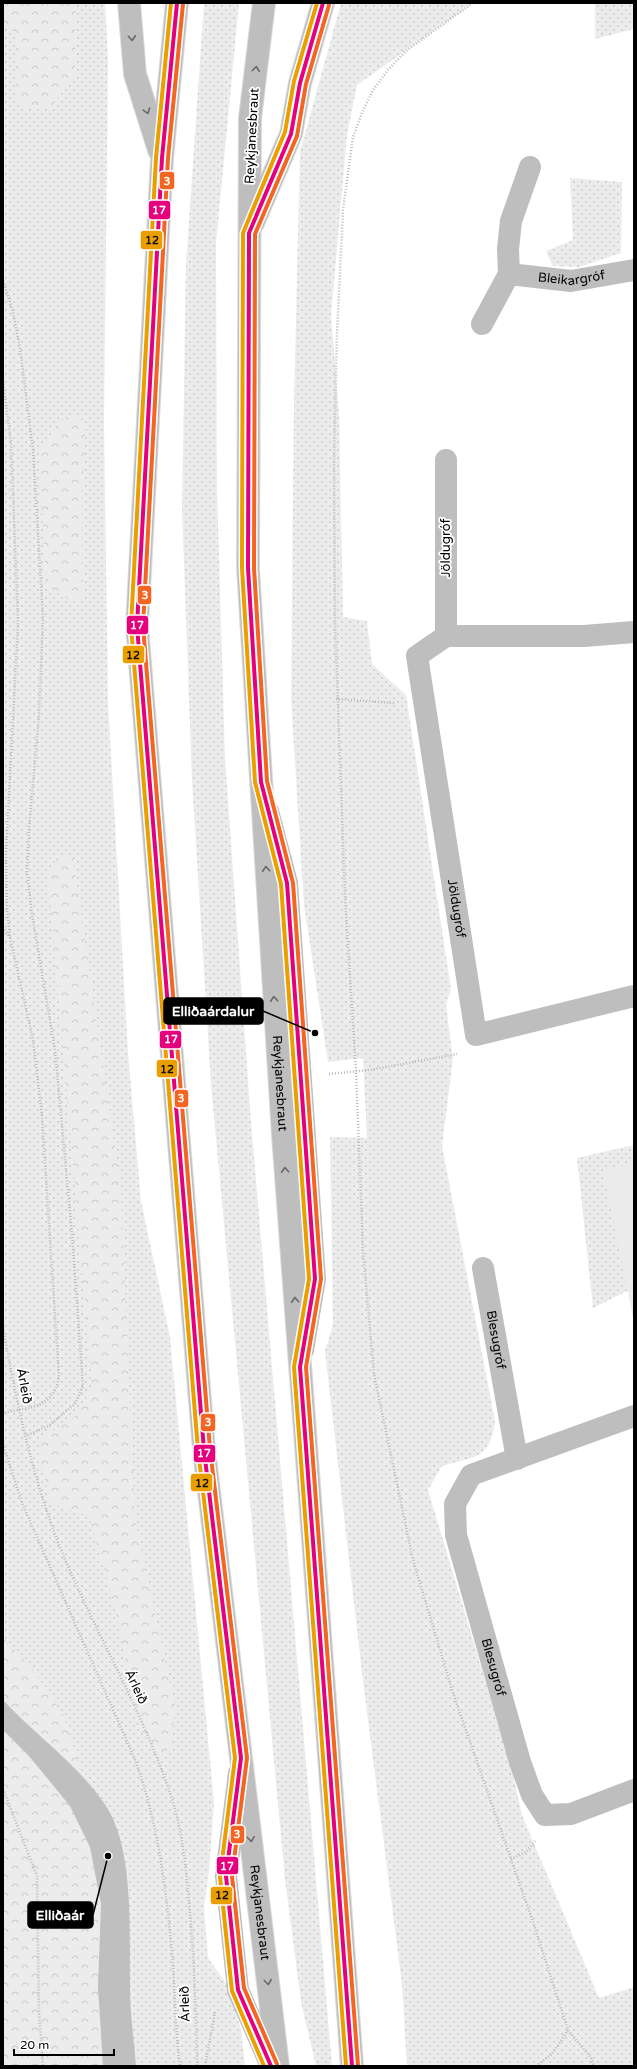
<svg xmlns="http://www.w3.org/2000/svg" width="637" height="2069" font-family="'Varela Round',sans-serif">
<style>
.grass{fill:url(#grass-dots)}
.forest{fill:url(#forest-crowns)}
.garden{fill:#ececec}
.water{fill:#bfbfbf}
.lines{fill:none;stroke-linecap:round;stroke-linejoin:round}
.highway-casing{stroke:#dbdbdb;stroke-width:24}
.path{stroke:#b9b9b9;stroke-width:2.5;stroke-dasharray:1 2;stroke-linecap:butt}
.minor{stroke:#bebebe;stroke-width:22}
.highway{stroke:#bebebe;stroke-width:22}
.bus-1-casing{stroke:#fff;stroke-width:7}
.bus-2-casing{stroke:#fff;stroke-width:7}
.bus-3-casing{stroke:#fff;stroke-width:7}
.bus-1{stroke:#e5007d;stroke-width:4}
.bus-2{stroke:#eb9e00;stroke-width:4}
.bus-3{stroke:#f26522;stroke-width:4}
.oneway{stroke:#686868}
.labels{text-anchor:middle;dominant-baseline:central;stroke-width:3.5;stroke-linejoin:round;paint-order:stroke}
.street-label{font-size:13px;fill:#000;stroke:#fff}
.leader{fill:none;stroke:#000;stroke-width:1.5}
.callout-dot{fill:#000;stroke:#fff;stroke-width:1.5}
.callout{fill:#000;stroke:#000;stroke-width:1.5}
.callout-label{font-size:14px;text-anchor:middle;font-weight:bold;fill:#fff}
.line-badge{stroke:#fff;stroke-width:1.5}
.badge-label{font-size:11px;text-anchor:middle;font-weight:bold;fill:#fff}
.pale-badge-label{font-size:11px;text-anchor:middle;font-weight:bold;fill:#111}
</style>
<defs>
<pattern id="grass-dots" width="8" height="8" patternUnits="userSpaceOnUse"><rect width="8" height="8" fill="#ececec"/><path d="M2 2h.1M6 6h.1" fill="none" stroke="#c9c9c9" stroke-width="1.8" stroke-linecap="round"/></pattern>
<pattern id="forest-crowns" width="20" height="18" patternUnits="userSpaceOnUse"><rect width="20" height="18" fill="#ececec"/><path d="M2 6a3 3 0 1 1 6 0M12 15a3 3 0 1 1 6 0" fill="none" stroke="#c9c9c9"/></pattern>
</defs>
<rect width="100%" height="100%" fill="#fff"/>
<g class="grass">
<path d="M3,3h102l3,58 -4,362 4,279 20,351 13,148 29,136 44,466 -5,69 -5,35 4,51 20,28 13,43 4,37h-242z"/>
<path d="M204,3h35l-23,240 1,247 8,269 26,363 81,944h-16l-15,-64 -16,-123 -74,-795 -19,-304 -10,-271 4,-244z"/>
<path d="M341,3h132l-116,82 -10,50 -16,180 8,100 4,202 24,4 5,43 34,31 45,294 -5,16 7,54 -11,87 53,275c-5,39 -20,35 -53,45l-14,24 83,276 11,49 77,183 35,-11v79h-227l-5,-82 -39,-303 -38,-330 8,-26 -3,-188 37,1 -4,-80 -35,4 -24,-157 -13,-207 3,-294 6,-252z"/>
<path d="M595,3h39v26l-39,10z"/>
<path d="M570,178l52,4 -1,71 -42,14 -26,-1 -7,-15 27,-11z"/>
<path d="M634,1145v160l-5,-15 -36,18 -16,-150z"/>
</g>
<g class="forest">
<path d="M3,3h73l-1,73 -25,33 -26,-1 -8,-12v-63l-13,-8z"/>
<path d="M82,416l4,9 -4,78 1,92 -10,7 -27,-17 -7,-132 21,-34z"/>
<path d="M57,857h16l48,333 14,330 40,186 -3,40 -13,11 -22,-33 -20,-108 -28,-100 -38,-12 -13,-53 2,-7 5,-8 26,-16 11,-12 10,-23 -44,-508z"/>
<path d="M3,1638l27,28 34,50 18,59 -62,-56 -17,-19z"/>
<path d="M3,1730l26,26 41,50 20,40 11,58 -3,83 5,79h-100z"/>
</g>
<path class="garden" d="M634,1163v159l-31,-152z"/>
<path class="water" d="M3,1700c33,36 76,65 103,106 29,44 23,130 24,182 0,26 4,52 6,78h-33l-5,-79 3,-83 -11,-57 -20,-41 -41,-50 -26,-26z"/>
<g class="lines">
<defs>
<g id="highway">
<path d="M129,3l6,71 24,76"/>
<path id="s5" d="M177,3l-15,155 -25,468 67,824 74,616"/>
<path id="s6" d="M264,3l-14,115 -2,450 35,567 69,931"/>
<path d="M253,223l38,-89 9,-51 23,-80"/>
</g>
</defs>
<use href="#highway" class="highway-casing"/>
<g class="path">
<path d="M473,3l-67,48 -18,19 -15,20 -11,23 -9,24 -10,73 -6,124 -3,125 1,162 10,276 11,174 7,179 11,124 39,186 40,133 80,229 35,108 23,28 3,8"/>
<path d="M3,281l9,27 8,40 13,102 10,168 -4,97 -10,114 -2,43 5,42 23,136 17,184 11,152 -8,18 -27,22 -22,10"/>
<path d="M3,381l8,61 7,181 -12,231 1,54 3,29 23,103 9,76 17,261c-6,33 -29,29 -56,36"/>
<path d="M336,699l59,4"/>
<path d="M3,927l7,10"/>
<path d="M329,1074l41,-4 87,-16"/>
<path d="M3,1327c13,74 29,148 56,218 34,84 82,162 111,248 11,32 15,65 18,99 6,58 8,116 9,174"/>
<path d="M3,1444l19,59 114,259c22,62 30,126 36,191 3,38 3,76 8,113"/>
<path d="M3,1789l34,87 2,137 4,53"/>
<path d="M511,1859l15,-7 9,-11"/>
<path d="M205,2066l10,-54"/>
<path d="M536,2066l16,-12 16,-24"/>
</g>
<g class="minor">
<path id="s1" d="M509,274l62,7 63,-11"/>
<path d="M482,324l27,-50 -1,-25 3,-28 19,-54"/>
<path id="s2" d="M634,632l-50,4h-138l-29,20 59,379 158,-39"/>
<path d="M446,636v-176"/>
<path d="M268,811l19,72 28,396 -12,71"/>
<path id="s3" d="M483,1268l34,191"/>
<path id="s4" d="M634,1416l-163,59 -16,29 1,31 64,227 12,33 13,20 26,-1 63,-24"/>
<path d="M239,1773l-13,103 12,114 33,76"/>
</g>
<use href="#highway" class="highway"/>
<defs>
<g id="bus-1">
<path d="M177,3l-15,155 -25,468 67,824 37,308 -15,118 12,114 33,76"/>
<path d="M323,3l-23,80 -9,51 -42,99 -1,335 13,214 26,101 28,396 -15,88 52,699"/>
</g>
<g id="bus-2">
<path d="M171,3l-15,155 -25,468 67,824 37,308 -15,119 12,114 32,75"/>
<path d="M317,3l-23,78 -9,51 -42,101 -1,335 13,214 26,102 28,395 -15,88 52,699"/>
</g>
<g id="bus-3">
<path d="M183,4l-15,154 -25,468 67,823 37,309 -15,118 12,112 33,76"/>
<path d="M329,5l-23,79 -9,52 -42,98 -1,334 13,213 26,102 28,396 -15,88 52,699"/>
</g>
</defs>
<use href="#bus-1" class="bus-1-casing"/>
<use href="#bus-2" class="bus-2-casing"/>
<use href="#bus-3" class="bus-3-casing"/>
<use href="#bus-1" class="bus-1"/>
<use href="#bus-2" class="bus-2"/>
<use href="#bus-3" class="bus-3"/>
</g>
<defs><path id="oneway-chevron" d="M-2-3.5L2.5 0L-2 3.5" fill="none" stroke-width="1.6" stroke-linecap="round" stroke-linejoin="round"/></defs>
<g class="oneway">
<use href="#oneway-chevron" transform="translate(132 38) rotate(85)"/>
<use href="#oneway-chevron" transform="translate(256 69) rotate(-83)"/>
<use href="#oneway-chevron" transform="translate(147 111) rotate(72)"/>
<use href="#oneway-chevron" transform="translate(266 869) rotate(-94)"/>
<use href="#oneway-chevron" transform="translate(274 999) rotate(-94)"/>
<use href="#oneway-chevron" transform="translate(285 1170) rotate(-94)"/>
<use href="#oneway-chevron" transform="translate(295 1300) rotate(-94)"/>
<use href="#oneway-chevron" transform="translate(251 1839) rotate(83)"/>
<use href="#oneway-chevron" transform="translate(268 1982) rotate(83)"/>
</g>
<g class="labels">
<g class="street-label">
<text transform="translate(252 136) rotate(-87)">Reykjanesbraut</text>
<text stroke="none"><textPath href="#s1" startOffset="63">Bleikargróf</textPath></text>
<text transform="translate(446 548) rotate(-90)">Jöldugróf</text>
<text stroke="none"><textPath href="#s2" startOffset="479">Jöldugróf</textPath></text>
<text stroke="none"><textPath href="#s6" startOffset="1082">Reykjanesbraut</textPath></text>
<text stroke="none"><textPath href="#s3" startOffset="73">Blesugróf</textPath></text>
<text transform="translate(24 1386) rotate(79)">Árleið</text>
<text stroke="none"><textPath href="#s4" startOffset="375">Blesugróf</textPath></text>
<text transform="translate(136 1687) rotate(65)">Árleið</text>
<text stroke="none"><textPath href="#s5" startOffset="1917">Reykjanesbraut</textPath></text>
<text transform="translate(185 2004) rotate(-92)">Árleið</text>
</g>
</g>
<path class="leader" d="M315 1033L263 1011M108 1856L93 1915"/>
<g class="callout-dot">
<circle cx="315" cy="1033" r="4"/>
<circle cx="108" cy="1856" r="4"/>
</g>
<g class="callout">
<rect x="164" y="998" width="99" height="26" rx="4"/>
<rect x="28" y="1902" width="65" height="26" rx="4"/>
</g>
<g class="callout-label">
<text x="213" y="1016">Elliðaárdalur</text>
<text x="60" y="1920">Elliðaár</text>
</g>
<g class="line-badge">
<rect x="159" y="171" width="16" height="19" rx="4" fill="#f26522"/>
<rect x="148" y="200" width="23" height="20" rx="4" fill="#e5007d"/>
<rect x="140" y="230" width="23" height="20" rx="4" fill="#eb9e00"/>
<rect x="137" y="585" width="15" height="20" rx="4" fill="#f26522"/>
<rect x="126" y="615" width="23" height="20" rx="4" fill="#e5007d"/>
<rect x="122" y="645" width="23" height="19" rx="4" fill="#eb9e00"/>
<rect x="159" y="1030" width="23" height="19" rx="4" fill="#e5007d"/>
<rect x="156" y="1059" width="22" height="19" rx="4" fill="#eb9e00"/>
<rect x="174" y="1089" width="15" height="19" rx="4" fill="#f26522"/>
<rect x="200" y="1413" width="16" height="19" rx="4" fill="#f26522"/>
<rect x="193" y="1444" width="23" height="19" rx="4" fill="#e5007d"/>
<rect x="190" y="1473" width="23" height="19" rx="4" fill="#eb9e00"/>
<rect x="230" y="1825" width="15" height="19" rx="4" fill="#f26522"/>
<rect x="216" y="1856" width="23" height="19" rx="4" fill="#e5007d"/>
<rect x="210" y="1886" width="23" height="19" rx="4" fill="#eb9e00"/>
</g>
<g class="badge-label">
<text x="167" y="185">3</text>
<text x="159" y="214">17</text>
<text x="145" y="599">3</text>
<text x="137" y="629">17</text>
<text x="171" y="1043">17</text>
<text x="181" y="1102">3</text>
<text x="208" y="1426">3</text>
<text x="204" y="1457">17</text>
<text x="237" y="1838">3</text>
<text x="227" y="1870">17</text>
</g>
<g class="pale-badge-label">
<text x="152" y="244">12</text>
<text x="133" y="659">12</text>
<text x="167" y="1073">12</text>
<text x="202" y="1487">12</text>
<text x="222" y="1899">12</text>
</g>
<rect width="637" height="2069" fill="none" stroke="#000000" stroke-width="8"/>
<path d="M14 2049v6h100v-6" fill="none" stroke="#000000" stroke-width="2"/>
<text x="20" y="2049" font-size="12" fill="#000000" stroke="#ffffff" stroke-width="3" paint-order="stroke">20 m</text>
</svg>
